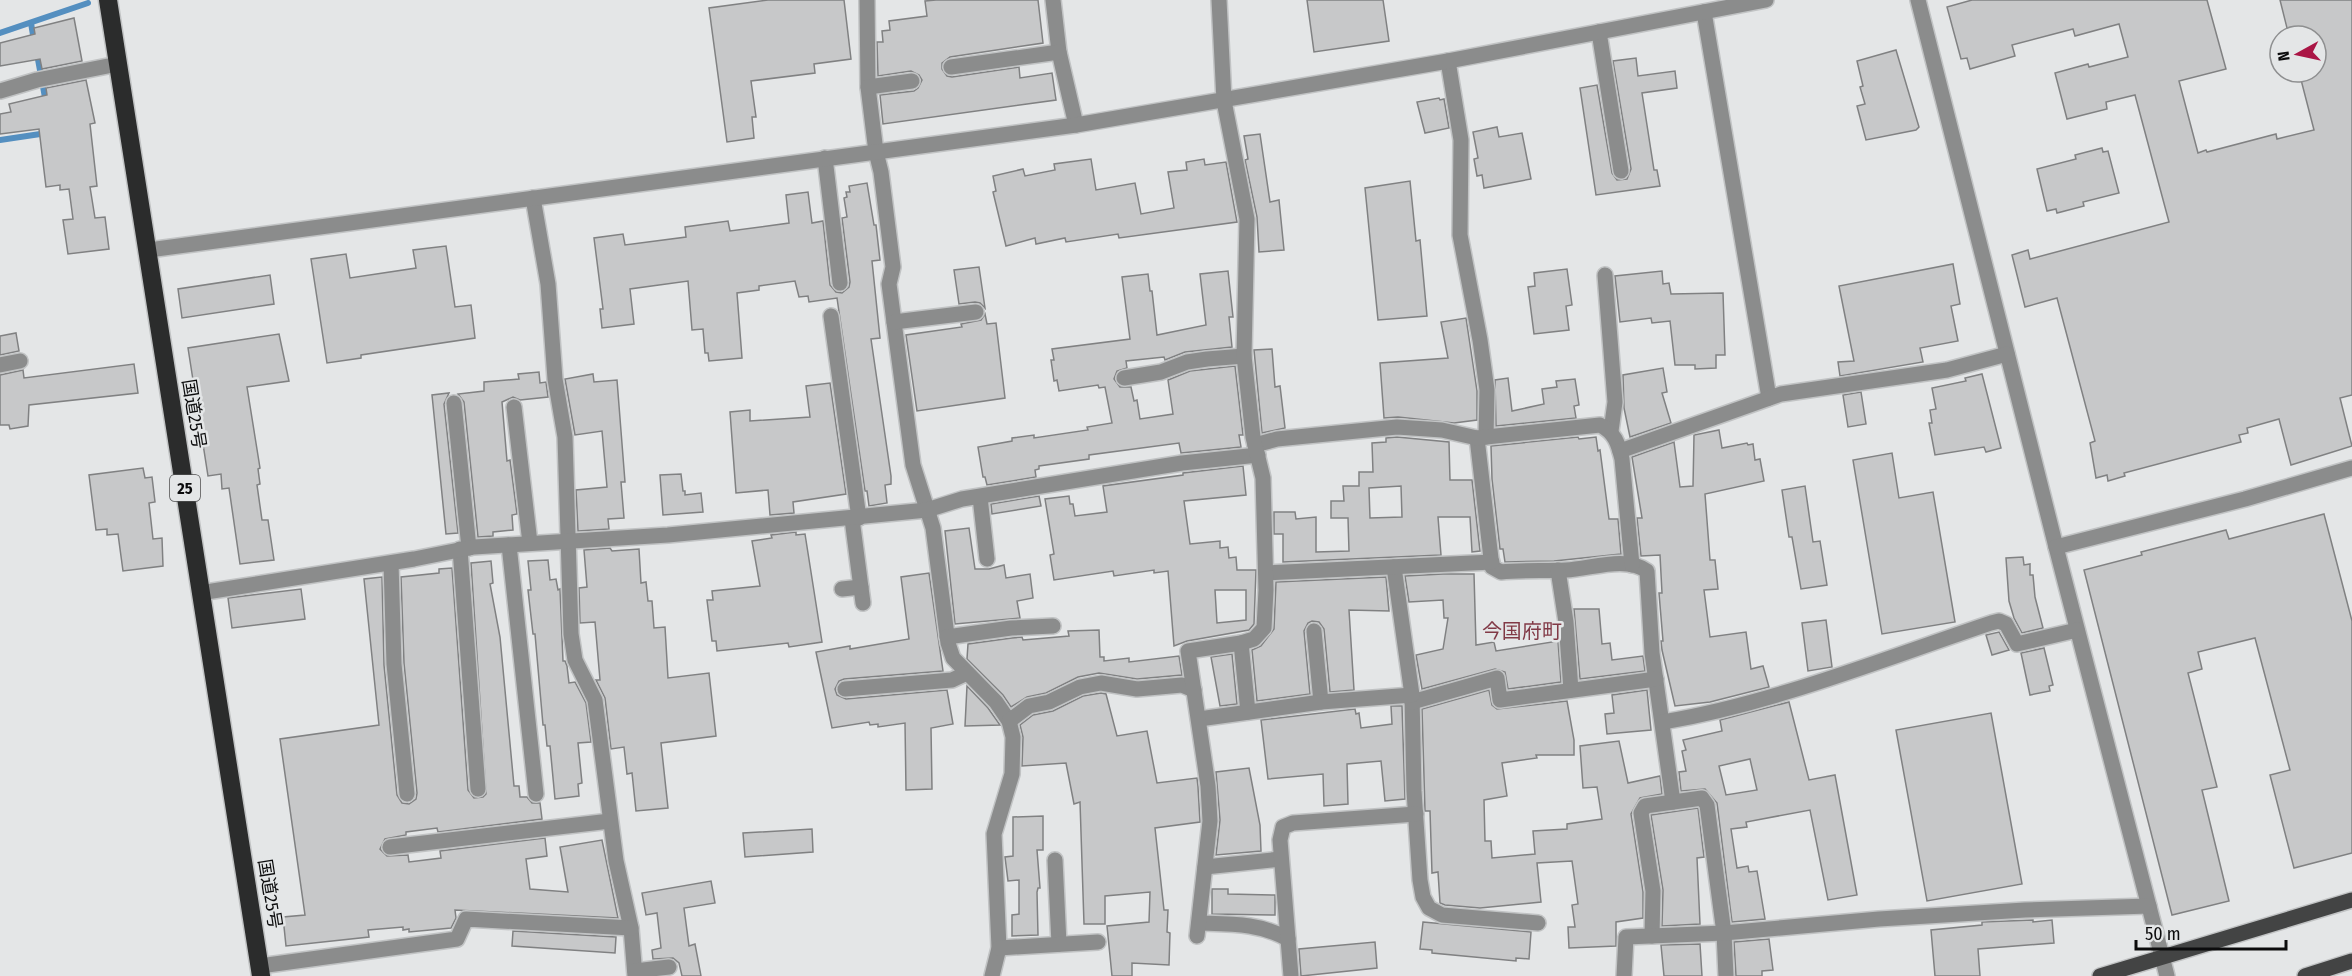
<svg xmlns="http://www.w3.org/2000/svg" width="2352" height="976" font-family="'Fira Sans Condensed','Noto Sans JP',sans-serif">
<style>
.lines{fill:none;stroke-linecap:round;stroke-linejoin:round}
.stream{stroke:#548fc0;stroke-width:6}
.building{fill:#c7c8c9;stroke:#808182;stroke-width:1.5;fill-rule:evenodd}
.minor-casing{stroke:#c1c3c4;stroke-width:18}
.major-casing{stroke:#c1c3c4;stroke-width:18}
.highway-casing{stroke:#c1c3c4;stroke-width:21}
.minor{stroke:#8b8c8c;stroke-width:15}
.major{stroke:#434444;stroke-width:15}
.highway{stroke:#2b2c2c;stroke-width:18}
.labels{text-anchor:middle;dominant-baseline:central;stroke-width:5;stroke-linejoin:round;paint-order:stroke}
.shield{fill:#e4e6e7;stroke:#4d4d4e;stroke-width:1.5}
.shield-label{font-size:16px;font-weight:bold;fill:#0c0c0d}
.street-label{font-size:18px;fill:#0c0c0d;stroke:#e4e6e7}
.neighbourhood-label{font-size:20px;fill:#813946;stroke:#e4e6e7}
</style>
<rect width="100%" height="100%" fill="#e4e6e7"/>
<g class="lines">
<g class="stream">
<path d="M31,23l3,18"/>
<path d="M0,33l88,-30"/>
<path d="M37,54l9,49"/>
<path d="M0,140l47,-7"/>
</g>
</g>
<g class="building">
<path d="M768,0h76l7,59 -37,5 1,9 -64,8 5,36h-4l2,21 -27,4 -18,-134z"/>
<path d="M936,0h102l5,43 -93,14 -8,6v6l5,7 5,1 67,-10 1,11 32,-5 4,27 -173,24 -3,-29 34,-4 4,-3 4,-8 -3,-5 -8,-4 -33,5 -1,-34h6l-1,-11 8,-1 -1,-9 38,-5 -2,-15z"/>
<path d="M1307,0h76l6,41 -75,11z"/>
<path d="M1972,0h235l19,69 -47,12 19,72 8,-3 1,2 69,-18 1,5 37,-9 -15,-58h17v-36h-27l-9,-36h72v395l-12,3 12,48 -61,19 -12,-46 -32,9 1,5 -9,2 2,7 -117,31 1,3 -17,5 -1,-6 -11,3 -6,-35 5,-2 -38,-143 -32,9 -13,-52 16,-5 2,9 139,-37 -34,-127 -29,7 1,7 -40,10 -12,-46 33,-9 1,3 39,-10 -9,-33 -44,12 -2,-7 -61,16 3,11 -45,13 -3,-11 -6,1 -14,-52z"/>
<path d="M74,18l8,43 -40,8 -2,-10 -40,7v-23l35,-9 -1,-6z"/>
<path d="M1896,50l23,77 -3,3 -50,10 -9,-34 8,-2 -5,-17 3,-1 -6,-25z"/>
<path d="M1636,58l2,18 37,-5 2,17 -35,5 12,77h3l3,16 -64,9 -16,-107 17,-3 15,88 5,7 10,-1 4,-10 -18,-108z"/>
<path d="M86,80l9,43 -5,1 7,62 -7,1 5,31 10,-1 4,32 -41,5 -5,-34 10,-1 -4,-30 -9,1v-5l-14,2 -7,-58 -39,5v-20l11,-2 -2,-8 38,-9 -1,-7z"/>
<path d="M1439,98l1,2 4,-1 5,29 -24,5 -8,-31z"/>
<path d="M1497,127l2,10 23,-4 9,46 -47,9 -2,-13 -5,1 -3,-17 4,-1 -5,-26z"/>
<path d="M1260,134l10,68 9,-2 5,50 -25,2 -2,-35 -12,-57 3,-1 -4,-23z"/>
<path d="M2102,148l1,4 5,-1 11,42 -36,9 1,4 -27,7 -1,-4 -9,2 -10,-42 39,-10 -1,-4z"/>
<path d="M1091,159l5,31 39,-7 6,31 33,-6 -6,-36 19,-2 -1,-8 18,-3 1,6 21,-3 11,60 -118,16 -1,-4 -52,8 -1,-4 -29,6 -1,-6 -29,8 -13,-54 3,-1 -3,-15 30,-7 2,7 30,-6 -1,-6z"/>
<path d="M1410,181l6,60 4,-1 7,76 -49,4 -13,-132z"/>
<path d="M867,183l7,42h2l4,35 -8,1 8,77 -9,1 20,137v8l-6,1 2,18 -18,3 -2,-15h-2l-28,-193 -28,4 -1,-6 -9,1 -4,-16 -36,5v4l-22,3 5,65 -33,3 -1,-8h-3l-2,-24 -11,1 -4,-49 -58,8 4,35 -32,4 -2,-19h3l-9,-71 29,-4 2,11 61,-8 -1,-10 43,-6 2,10 59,-8 -3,-28 22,-3 4,31 11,-2 7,64 6,7 6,1 7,-6 1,-5 -8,-64 5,-1 -3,-19 3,-1 -1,-5h4l-1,-6z"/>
<path d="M446,246l9,61 16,-2 4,33 -114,17v3l-34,5 -16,-104 35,-5 4,24 66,-10 -3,-18z"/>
<path d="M1953,264l7,40 -9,2 7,35 -38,7 3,14 -83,14 -2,-14 16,-1 -15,-75z"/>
<path d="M979,267l6,41 -5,-5 -5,-1 -16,2 -5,-34z"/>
<path d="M1567,269l5,36 -6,1 3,24 -35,4 -6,-47 7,-1 -1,-13z"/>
<path d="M1228,271l5,46h-4l3,30 -47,5 -20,8 -1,-3 -38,4 1,7 -10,3 -3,8 6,8h11l3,14 3,-1 3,19 33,-5 -5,-34 22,-9 45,-5 8,69h-4l2,12 -60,6 -2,-10 -90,12v4l-50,7v3l-4,1 1,7 -49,8 -2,-8h-2l-5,-30 34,-6v-3l22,-3v3l54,-8 -1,-3 25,-4 -7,-36 -6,1 -1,-3 -39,6 -2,-11 -3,1 -3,-21h3l-2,-11 78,-10 -8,-62 26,-3 2,17h2l5,44 49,-10 -6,-51z"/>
<path d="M1662,271l1,13 6,-1 2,11 52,-1 2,62h-9v13l-21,1v-4h-20l-5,-44 -18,2 -1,-5 -31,4 -5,-46z"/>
<path d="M270,275l4,29 -92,14 -4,-29z"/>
<path d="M985,314l2,10 9,-1 9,75 -88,13 -11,-76 56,-8 -1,-3 20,-4z"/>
<path d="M1466,318l11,73v29l-23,3 -56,-6 -14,1 -4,-55 68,-5 -7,-36z"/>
<path d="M16,333l3,18 -19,4v-19z"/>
<path d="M279,334l10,47 -42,6 13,81 -2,1 2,15 -3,1 5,35h6l6,40 -34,4 -11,-76 -7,1 -1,-15 -13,2 -20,-128z"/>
<path d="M1272,349l3,38 5,-1 5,42 -23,5 -8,-83z"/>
<path d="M134,364l4,29 -109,12 -1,21 -18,3 -1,-4h-9v-50l23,-5 1,8z"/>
<path d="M1663,368l4,24 -5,1 9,30 -41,14 -6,-29 -1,-33z"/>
<path d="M539,372l1,11 6,-1 2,15 -28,3 -7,-3 -11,5 5,59 3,-1 7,54 -5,1 1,15 -20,2v4l-15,1 -14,-135 -6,-8 26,-3v-9l35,-3 -1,-5z"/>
<path d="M593,374l1,8 23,-2 8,102h-4l3,36 -16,1 1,10 -31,2 -2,-41 31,-3 -5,-56 -27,4 -10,-56z"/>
<path d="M1982,374l19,74 -15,4 -2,-5 -49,8 -6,-32h3l-2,-13 6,-1 -4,-21 34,-7 -1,-3z"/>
<path d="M1508,378l4,33 32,-7 -2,-15 15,-2 -1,-6 19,-2 4,26 -5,1 2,12 -80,8 -1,-46z"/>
<path d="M830,383l16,111 -53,8 1,11 -24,2 -2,-25 -32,3 -6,-81 20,-2v11l60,-4 -4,-31z"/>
<path d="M1861,392l5,32 -18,3 -5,-32z"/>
<path d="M449,393l-5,11 14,129 -12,1 -14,-139z"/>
<path d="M1719,430l3,18 25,-5 1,2 5,-1 2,16 5,-1 4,22 -59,13 5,66h5l3,29 -14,1 6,47 36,-5 5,37 12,-3 6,21 -59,15 -35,4 -13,-56 -1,-9h2l-4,-48h3l-2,-38 -19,1 -4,-38h5l-10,-61 42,-15 6,45 13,-1 1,-51z"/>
<path d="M1397,437l52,5 1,38h22l8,71 -8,1 -2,-35h-32l3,38 -158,7v-28h-9v-22h21l1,7 20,-2v35l33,-1 -1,-33h-17v-17h13l-1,-15h16v-14h14l-1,-29 14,-1v-4zM1401,486l1,31 -32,1 -1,-30z"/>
<path d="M1578,437l1,2 17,-2 2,14 2,-1 9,69h9l3,35 -67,7 -49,1 -2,-13h-3l-8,-70 -1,-33z"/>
<path d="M1892,453l7,45 34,-6 22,130 -73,12 -29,-174z"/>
<path d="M1243,466l3,29 -62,6 6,43 30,-3v7l8,-1 1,11 7,-1 1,13h19l-2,54 -5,6 -62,11 -13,5 -6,-75 -14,2v-3l-40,6 -1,-5 -59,9 -4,-25 4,-1 -9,-55 24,-3 1,8h3l2,12 32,-4 -4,-26 80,-11v-2zM1215,590h31v30l-29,3z"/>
<path d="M143,468l2,10 7,-1 3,25 -6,1 4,36 9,-1 1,28 -40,5 -5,-37 -11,1v-6l-11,1 -7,-55z"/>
<path d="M681,474l2,17h2v4l16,-2 2,19 -40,3 -3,-40z"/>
<path d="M1805,486l8,56 7,-1 7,44 -26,4 -9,-52h-3l-7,-47z"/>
<path d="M1039,496l2,10 -49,8 -1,-10z"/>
<path d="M2324,514l28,107v232l-58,15 -24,-93 20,-5 -35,-132 -57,14 4,17 -14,4 29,114 -15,3 27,111 -57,14 -88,-345 58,-15 -1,-3 85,-22 3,9z"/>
<path d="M969,528l6,41h14l15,-4 2,13 24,-4 3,24 -16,3 3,17 -65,6 -10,-93z"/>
<path d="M796,532v3l9,-1 17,108 -33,5 -1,-4 -71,8 -1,-10h-4l-5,-41h6l-1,-9 48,-5 -8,-45 20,-3 -1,-3z"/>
<path d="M610,548l2,3 27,-2 2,34 5,-1 2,19h4l2,27 11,-1 3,51 41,-5 7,63 -55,7 7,65 -32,3 -4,-38 -5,1 -3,-27 -13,2 -6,-51 -9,-18h4l-5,-58 -15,1 -1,-35 8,-1 -3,-37z"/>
<path d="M2023,557l1,8 6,-1v11h3l2,22 8,31 -21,5 -8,-15 -5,-17 -3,-43z"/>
<path d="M548,560l2,20 6,-1 2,11 2,-1 3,72h2l2,5 2,17 6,-1 11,21 5,39 -13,1 4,40 -4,1 1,12 -24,3 -5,-53h-3l-2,-21h-2l-8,-91h-2l-5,-44h3l-3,-29z"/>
<path d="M491,561l2,22 -3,1 10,53 14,149h5l1,11h7l5,6h8l2,16 -104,13 -1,-4 -31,4v3l-21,4 -5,10 7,7 21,-1 1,7 32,-4 -1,-7 105,-13 2,18 -21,3 4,30 38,3 -8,-45 42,-7 16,78 -163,-8 1,8 -5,10 -42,4v-3l-6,1v-3l-35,3 1,7 -83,9 -3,-29 22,-2 -25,-176 99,-14 -15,-146 18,-2 2,88 13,130 5,8 7,1 7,-5 1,-6 -13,-130 -3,-86 38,-4v-4l13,-1 16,222 6,8 9,-1 3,-3 -15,-231z"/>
<path d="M929,573l14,98 -99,8 -5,2 -4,8 2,6 9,4 101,-9 6,34 -22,4 1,61 -26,1 -1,-67 -27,4v-3l-8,1 -1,-3 -37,6 -16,-76 34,-6v3l59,-10 -8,-62z"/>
<path d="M1443,574h31l2,71 18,-3 2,9 62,-10 3,41 -53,7 -3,-17 -10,-3 -73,20 -6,-34 27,-6 5,-31h-4l-1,-18 -34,2 -4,-26z"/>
<path d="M1386,577l3,34 -40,-1 5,80 -24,2 -6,-63 -5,-7 -7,-1 -4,2 -4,8 6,63 -53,7 -5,-51 9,-4 13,-17 2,-47z"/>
<path d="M301,589l4,30 -73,9 -4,-30z"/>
<path d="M1574,609h25l3,35 8,-1 2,17 31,-4 2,15 -65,8z"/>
<path d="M1826,620l6,47 -24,4 -6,-48z"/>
<path d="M1099,630l1,27h4v4l25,-3v4l50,-6 3,19 -45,4 -38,-6 -21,4 -32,16 -19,4 -16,10 -8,-12 -36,-36 1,-15 44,-6 10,-1 1,3 46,-4 -1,-5z"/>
<path d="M1999,632l10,18 -17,5 -6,-20z"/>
<path d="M2044,648l9,37 -4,1 1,5 -20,4 -9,-42z"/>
<path d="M1232,654l5,50 -17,2 -9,-49z"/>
<path d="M967,686l21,22 12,17 -35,1z"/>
<path d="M1489,690l3,15 5,4 70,-8 7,39v15h-38l1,3 -35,5 5,33 -23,4 1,41h6l1,17 43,-4 -2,-23 34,-2v-5l35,-5 -5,-32 -14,1 -3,-42 39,-5 9,42 32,-7 2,18 -22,4 -9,16 12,78v26l-27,4v24l-47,2 -1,-21h7l-3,-22 6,-1 -6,-43 -35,2 4,39 -61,6 -35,-3 -5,-2 -2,-31 -6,1 -2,-62h-5l-3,-102z"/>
<path d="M1647,690l4,40 -44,4 -2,-20 9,-1 -2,-18z"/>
<path d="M1101,693l5,1 11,42 30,-5 10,52 40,-5 1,9 2,35 -45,6 9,82h4l-1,22 3,1 -1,32 -37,-2v13h-20l-5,-50 42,-4 1,-30 -45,4v28h-21l-4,-122 -6,2 -8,-41 -44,3 1,-29 -3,-12 13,-10 20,-4 30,-15z"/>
<path d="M1789,702l20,78 26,-5 22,120 -29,5 -18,-90 -64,12 1,5 -16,2 6,39 11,-2 1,6 8,-1 8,48 -33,3 -15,-119 -12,-14 -24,2 -2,-19 7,-1 -4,-20 4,-1 -3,-10 39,-9 -2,-11zM1750,759l7,31 -31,5 -7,-29z"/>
<path d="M1391,706h11l3,93 -20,2 -4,-40 -34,3 1,40 -24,2 -1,-32 -55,5 -7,-59 94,-11 1,5 3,-1 2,15 31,-4z"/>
<path d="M1991,713l31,171 -95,17 -31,-171z"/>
<path d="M1249,768l11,57 1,26 -45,4 4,-35 -4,-48z"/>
<path d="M1698,808l6,49 -7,1 3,66 -38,2 1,-36 -12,-75z"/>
<path d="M1043,816v34h-6l3,38h-2l-1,4 1,43 -26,1v-21l7,-1v-34l-11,1 -3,-24 8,-1v-39z"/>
<path d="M812,829l1,23 -68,5 -2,-24z"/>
<path d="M711,881l4,22 -31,5 5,38 6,-2 6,32h-19l-3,-13 -6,-5 -20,1 -1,-9 9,-2 -4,-35 -11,2 -4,-22z"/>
<path d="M1212,889h16v5l47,1v20l-63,-1z"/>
<path d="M2033,920v2l19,-2 2,23 -76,6 2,27h-45l-4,-46 51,-5v-3z"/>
<path d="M1423,922l108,10 -2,27 -13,-1v3l-84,-8v-3l-12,-1z"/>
<path d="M513,931l103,6 -1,16 -103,-7z"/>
<path d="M1769,939l4,31 -11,1v5h-26l-2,-34z"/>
<path d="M1375,942l2,26 -76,8 -2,-27z"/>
<path d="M1700,944l2,32h-38l-3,-31z"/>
</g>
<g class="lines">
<defs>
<g id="minor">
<path d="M867,0l1,87 8,65 5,20 12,95 -4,17 5,38 19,143 20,63 15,115 5,15 43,44 13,19 4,16 -1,37 -18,60 5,114 -7,28"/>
<path d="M1053,0l6,52 17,73"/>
<path d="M1918,0l138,547 111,429"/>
<path d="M1704,12l65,386"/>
<path d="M1599,32l22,139"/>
<path d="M1448,61l13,79 -1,95 20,105 7,50 -1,47"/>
<path d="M951,67l108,-15"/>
<path d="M868,87l44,-6"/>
<path d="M0,91l37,-11 81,-16"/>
<path d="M825,158l15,125"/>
<path d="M533,198l15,86 7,95 10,58 6,197 4,26 20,40 21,161 15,67 4,48"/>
<path d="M149,250l927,-125 372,-64 318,-61"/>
<path d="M1605,275l10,127 -4,29"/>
<path d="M831,316l28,202"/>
<path d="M894,322l82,-10"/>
<path d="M0,365l20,-4"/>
<path d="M1124,378l37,-6 26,-10 20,-3 37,-3"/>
<path d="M454,403l15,145"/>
<path d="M514,407l16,136"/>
<path d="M1477,438l15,129 9,5c21,-2 43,-1 65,-2 25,-1 59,-15 81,1l5,82 21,149"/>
<path d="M1255,445l22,-6 120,-12 45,3 35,8 123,-13c15,8 18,18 22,34l10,106"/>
<path d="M1620,451l161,-57 166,-24 60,-16"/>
<path d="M980,497l7,62"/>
<path d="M852,519l11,84"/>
<path d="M509,545l27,249"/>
<path d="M2056,547l189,-48 107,-31"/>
<path d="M460,549l18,240"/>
<path d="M391,563l3,101 13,130"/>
<path d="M1394,567l18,128 2,96 6,89 3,17 6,11 13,7 96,8"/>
<path d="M1558,570l8,52 5,68"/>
<path d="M1266,573l226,-11"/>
<path d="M842,589l19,-2"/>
<path d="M200,593l214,-34 60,-12 194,-12 259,-25 35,-11 220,-36 76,-8"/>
<path d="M1314,631l7,71"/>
<path d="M947,637l64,-9 42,-2"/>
<path d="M1241,643l7,69"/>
<path d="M845,689l107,-9 15,-7"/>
<path d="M1412,702l85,-24 3,22 156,-21"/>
<path d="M1199,719l122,-17 91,-7"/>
<path d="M1009,721l20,-15 20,-4 31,-15 21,-4 36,6 45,-4 12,5"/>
<path d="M1663,722c112,-19 220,-63 328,-99l8,-2 7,3 11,20 60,-14"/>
<path d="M390,847l220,-26"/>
<path d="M1055,860l4,84"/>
<path d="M1205,867l76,-8"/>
<path d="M1199,923c32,1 61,0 89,16"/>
<path d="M1197,936l13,-115 -2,-35 -20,-135 53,-8 13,-4 10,-11 2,-38 -3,-112 -10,-41 -9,-81 3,-137 -23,-118 -5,-101"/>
<path d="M1652,936l1,-45 -12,-78 4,-7 57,-8 5,7 17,128 2,43"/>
<path d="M999,948l99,-6"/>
<path d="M260,966l197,-27 9,-20 165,9"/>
<path d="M635,971l34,-4"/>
<path d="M1291,976l-11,-136 3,-13 10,-4 123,-9"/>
<path d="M1624,976l2,-39 98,-4 155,-14 146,-9 124,-4"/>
</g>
<g id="major">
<path d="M2100,976l252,-76"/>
<path d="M2305,976l47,-15"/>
</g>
<path id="highway" d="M108,0l153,976"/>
</defs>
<use href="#minor" class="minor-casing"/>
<use href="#major" class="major-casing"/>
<use href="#highway" class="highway-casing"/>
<use href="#minor" class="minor"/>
<use href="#major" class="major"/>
<use href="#highway" class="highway"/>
</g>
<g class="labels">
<rect class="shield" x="170" y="475" width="30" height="26" rx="4.5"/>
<g class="shield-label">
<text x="185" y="488">25</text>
</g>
<g class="street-label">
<text transform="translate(194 414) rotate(81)">国道25号</text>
<text transform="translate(270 894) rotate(81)">国道25号</text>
</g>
<g class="neighbourhood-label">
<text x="1522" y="631">今国府町</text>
</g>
</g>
<g transform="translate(2298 54) rotate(262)"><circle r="28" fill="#e4e6e7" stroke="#8e8f90" stroke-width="1.5"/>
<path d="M0-4.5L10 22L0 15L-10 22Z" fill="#aa1545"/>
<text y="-9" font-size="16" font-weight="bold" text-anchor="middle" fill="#0c0c0d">N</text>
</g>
<path d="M2136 940v9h150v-9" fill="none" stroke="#0c0c0d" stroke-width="3"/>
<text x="2145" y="940" font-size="18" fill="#0c0c0d" stroke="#e4e6e7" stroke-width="4.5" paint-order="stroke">50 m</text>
</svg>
